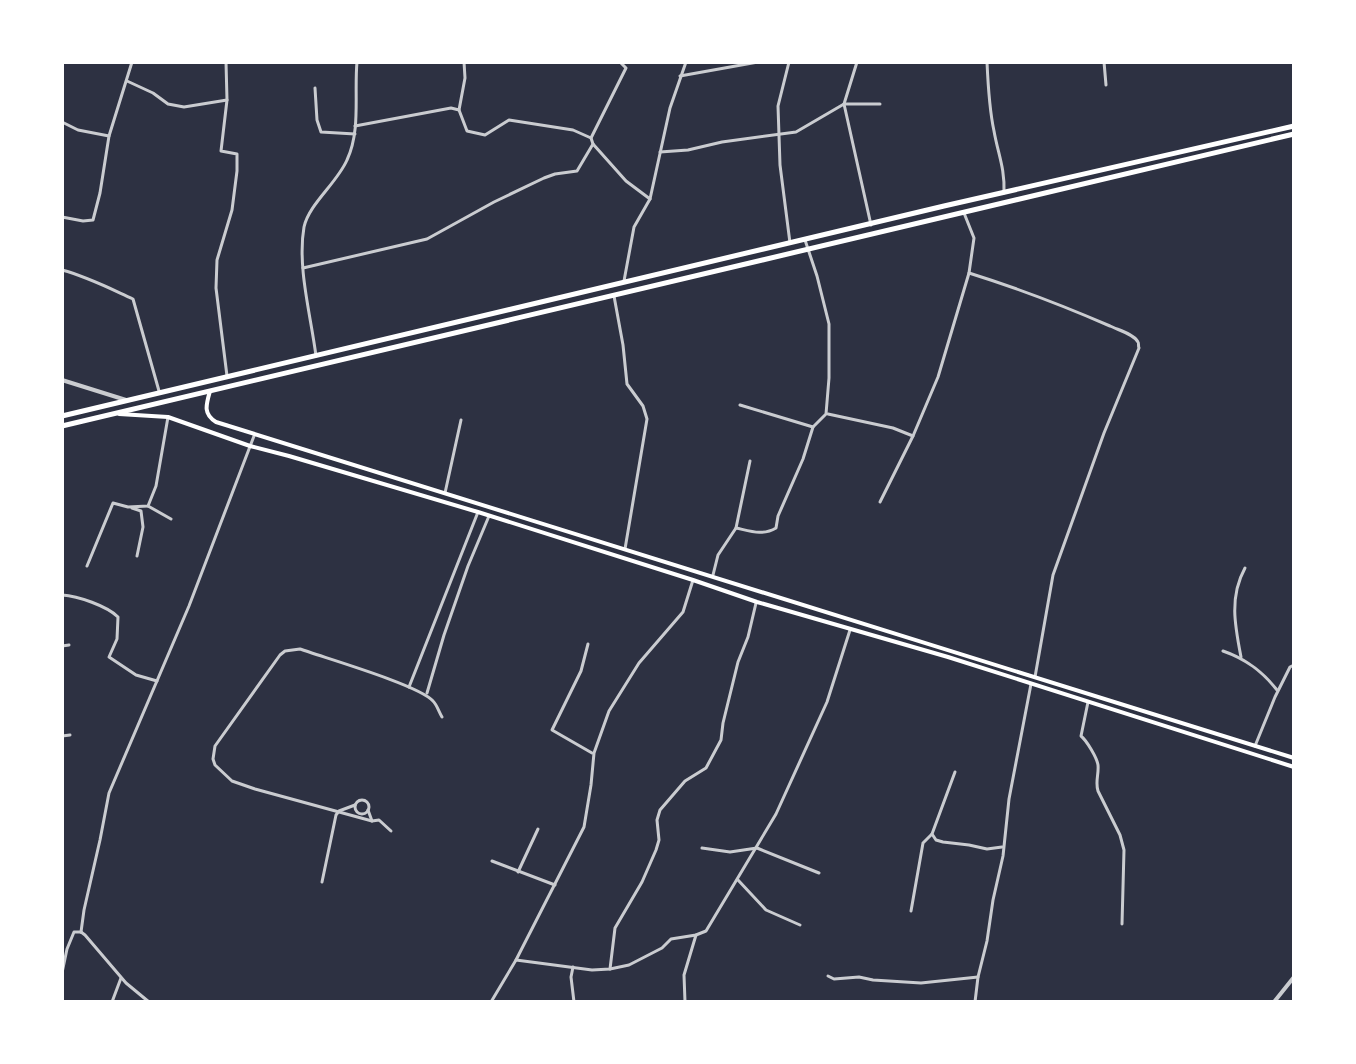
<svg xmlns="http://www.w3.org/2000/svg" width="1356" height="1064" font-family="Raleway,sans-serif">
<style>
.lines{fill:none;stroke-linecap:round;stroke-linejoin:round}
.minor{stroke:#caccd0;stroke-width:3}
.tertiary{stroke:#caccd0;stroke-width:4}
.secondary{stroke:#fff;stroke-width:4}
.trunk{stroke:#fff;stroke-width:5}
</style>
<rect width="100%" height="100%" fill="#2d3142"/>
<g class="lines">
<g class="minor">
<path d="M226,62l1,38 -6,51 16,3v17l-5,39 -15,50 -1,28 11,88"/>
<path d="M789,62l-11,44 2,59 10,78"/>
<path d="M857,62l-13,42 27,121"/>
<path d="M987,62c1,23 2,46 7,69 4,23 11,37 10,62"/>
<path d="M1104,62l2,23"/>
<path d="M680,76l78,-14"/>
<path d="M127,81l26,12 15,11 16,3 43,-7"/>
<path d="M315,88l2,32 4,12 34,2"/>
<path d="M459,110l8,21 18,4 24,-15 64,10 18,8 2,6"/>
<path d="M62,122l16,8 31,6"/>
<path d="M355,126l96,-18 8,2 6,-32 -1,-16"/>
<path d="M591,138l35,-70 -6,-6"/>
<path d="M660,152l28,-2 34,-8 74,-10 48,-28h36"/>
<path d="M62,217l21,4 10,-1 7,-27 9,-57 23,-74"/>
<path d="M303,268l124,-29 67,-37 50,-24 11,-4 22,-3 16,-27 33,37 24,18"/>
<path d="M62,270c26,7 47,18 71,29l26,92"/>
<path d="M969,273c48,15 95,33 141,53 8,4 24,8 28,16 1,1 0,4 1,6l-35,85 -51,142 -18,102"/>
<path d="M624,281l10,-54 16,-28 20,-91 16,-46"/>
<path d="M614,296l9,49 4,39 16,22 4,13 -22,130"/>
<path d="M316,356c-5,-40 -19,-89 -12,-129 5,-23 33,-44 43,-67 14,-30 7,-66 10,-98"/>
<path d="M740,405l73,22"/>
<path d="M828,414l65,14 20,8 25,-59 31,-104 5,-35 -10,-25"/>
<path d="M445,493l16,-73"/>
<path d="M880,502l33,-66"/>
<path d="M148,506l23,13"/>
<path d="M132,508l9,3 2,16 -6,29"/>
<path d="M736,528l14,-67"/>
<path d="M87,566l26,-63 15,4 20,-1 8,-20 12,-69"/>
<path d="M713,575l5,-20 18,-27c14,3 27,8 40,0l2,-12 25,-57 10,-32 13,-13 3,-36v-54l-12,-48 -12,-36"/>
<path d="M62,595c16,1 45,11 56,22l-1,22 -8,18 27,18 21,6"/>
<path d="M588,644l-7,27 -29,59 40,23"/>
<path d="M62,646l7,-1"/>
<path d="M1223,651c23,8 39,20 54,39"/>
<path d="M1241,657c-6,-31 -12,-60 4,-89"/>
<path d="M409,687l69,-175"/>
<path d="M427,693l17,-58 24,-69 21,-50"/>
<path d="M1088,702l-7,34c6,5 16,22 17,29 1,9 -3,17 0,26l22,44 4,15 -2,74"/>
<path d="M62,736l8,-1"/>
<path d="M1255,746l20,-49 15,-30 4,-2"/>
<path d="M955,772l-23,62 4,6 7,2 26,3 18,4 15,-2"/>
<circle cx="362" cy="807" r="7"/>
<path d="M368,810l4,11 7,-1 12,11"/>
<path d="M372,821l-117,-32 -23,-8 -17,-16 -2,-6 2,-13 65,-91 5,-4 15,-2c25,9 119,36 133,52 4,4 6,11 9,16"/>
<path d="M702,848l28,4 27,-4 62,25"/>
<path d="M492,861l63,24"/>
<path d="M518,872l20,-43"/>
<path d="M738,880l28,30 34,15"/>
<path d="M322,882l14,-67 3,-4 16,-6"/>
<path d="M911,911l12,-68 9,-9"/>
<path d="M81,932l3,-22 16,-70 9,-47 80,-187 65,-170"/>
<path d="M81,932l4,3 41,48 23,19"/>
<path d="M516,960l76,10 18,-1 19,-4 33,-17 9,-9 25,-4 10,-4 70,-117 51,-112 23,-72"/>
<path d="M573,967l-2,10 3,25"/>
<path d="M610,969l5,-41 27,-46 14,-32 3,-10 -2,-20 3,-10 25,-29 21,-13 15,-28 2,-17 15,-61 10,-25 8,-34"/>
<path d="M62,973l5,-24 7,-17h7"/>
<path d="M828,976l6,3 25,-2 14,3 48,3 57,-6"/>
<path d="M112,1002l9,-24"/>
<path d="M491,1002l25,-42 68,-133 7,-42 3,-32 15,-42 30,-48 44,-51 10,-32"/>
<path d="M685,1002l-1,-27 12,-40"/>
<path d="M975,1002l3,-25 9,-36 6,-41 10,-44 6,-57 22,-115"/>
</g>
<g class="tertiary">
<path d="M62,380l64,20"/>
<path d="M1274,1002l20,-25"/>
</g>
<g class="secondary">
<path d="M210,391c-4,14 -7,23 6,31l1078,336"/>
<path d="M119,414l49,3 82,29 39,10 189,56 215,68 64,22 191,55 346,110"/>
</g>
<g class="trunk">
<path d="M62,416l882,-210 350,-80"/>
<path d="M62,426l1232,-292"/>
</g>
</g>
<rect width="1356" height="1064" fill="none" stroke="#ffffff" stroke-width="128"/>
</svg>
